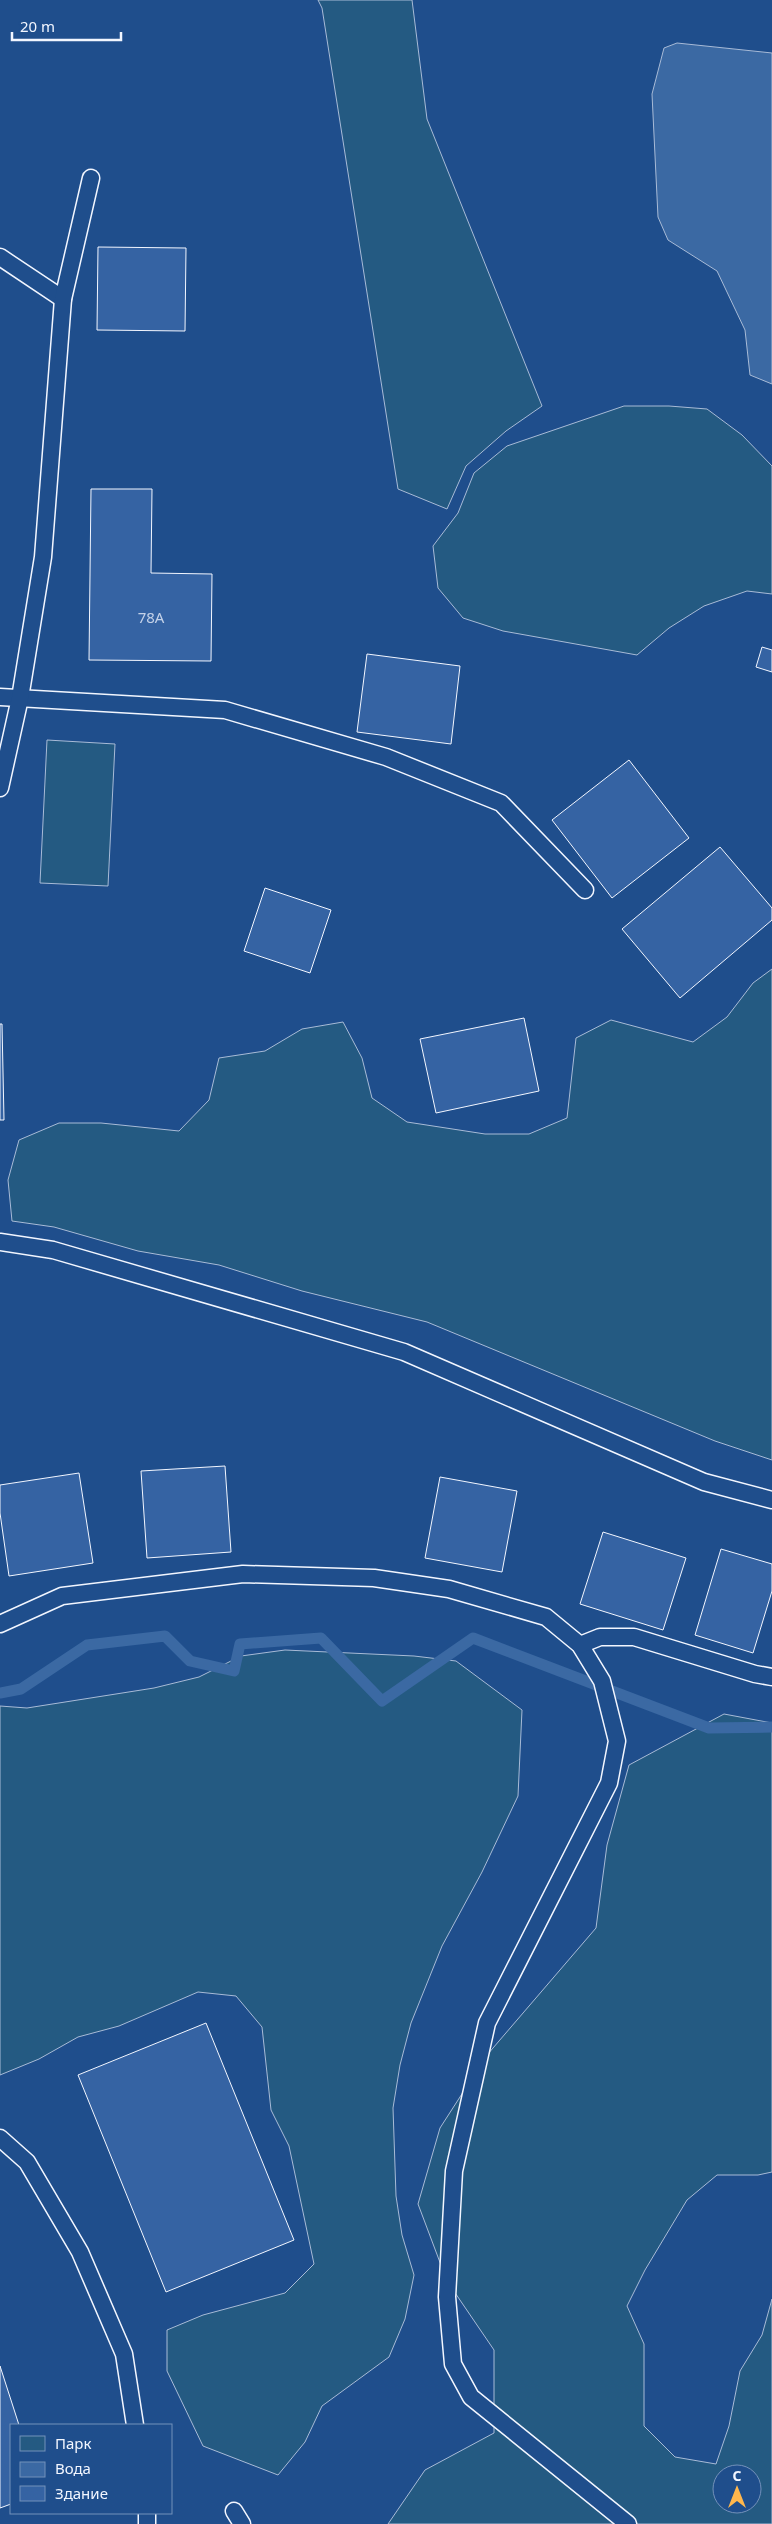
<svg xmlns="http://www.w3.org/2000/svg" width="772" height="2524" font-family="'Noto Sans',sans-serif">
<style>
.green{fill:#245a82;stroke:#a8bbd7;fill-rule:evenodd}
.water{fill:#3b69a3;stroke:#a8bbd7}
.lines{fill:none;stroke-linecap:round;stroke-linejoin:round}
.stream{stroke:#3b69a3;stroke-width:11}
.building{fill:#3563a3;stroke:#f2f6ff}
.lane-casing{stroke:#f2f6ff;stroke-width:19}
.lane{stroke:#1f4e8c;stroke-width:16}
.labels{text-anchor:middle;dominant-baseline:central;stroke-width:4;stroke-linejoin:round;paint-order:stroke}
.number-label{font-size:15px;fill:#c3d1e8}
</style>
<rect width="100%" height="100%" fill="#1f4e8c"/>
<g class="green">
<path d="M318,0h94l15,119 115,287 -36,25 -40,35 -19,43 -49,-20 -76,-481z"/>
<path d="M624,406h45l38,3 35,26 30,31v128l-25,-3 -43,15 -35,22 -32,27 -134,-24 -40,-13 -25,-30 -5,-42 25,-33 16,-40 33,-27z"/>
<path d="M47,740l68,4 -7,142 -68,-3z"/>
<path d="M772,969v491l-57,-19 -288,-119 -125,-31 -83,-26 -81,-14 -84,-24 -42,-6 -4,-41 11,-40 40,-17h42l78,8 30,-31 10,-42 46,-7 37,-22 41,-7 19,36 10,40 35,24 78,12h44l38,-16 9,-80 35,-18 82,22 34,-25 26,-34z"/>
<path d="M285,1650l129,6 42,5 66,49 -4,86 -36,76 -40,74 -31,77 -11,42 -7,43 3,88 6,39 12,40 -9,44 -16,38 -67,49 -17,36 -27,33 -75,-29 -36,-75v-41l36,-15 82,-22 29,-29 -25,-118 -18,-36 -9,-83 -26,-31 -38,-4 -79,34 -41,11 -39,22 -39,16v-369l27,2 127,-20 45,-11 42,-21z"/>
<path d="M724,1714l48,9v449l-14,3h-41l-30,25 -42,70 -18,36 17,38v82l31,31 41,7 13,-38 11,-55 22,-36 10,-36v225h-384l37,-54 69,-37v-83l-47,-69 -29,-77 22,-76 47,-73 109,-127 11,-83 22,-80zM722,2474h30v30h-30z"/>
</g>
<path class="water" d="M677,43l95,10v331l-22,-9 -5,-45 -28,-59 -49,-31 -10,-23 -6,-123 12,-46z"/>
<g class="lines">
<path class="stream" d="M0,1693l21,-4 66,-44 78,-9 25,25 44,10 6,-27 81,-6 61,63 91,-63 236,90 63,-1"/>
</g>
<g class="building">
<path d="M98,247l88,1 -1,83 -88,-1z"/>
<path d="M91,489h61l-1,84 61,1 -1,87 -122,-1z"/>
<path d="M762,647l10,3v22l-16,-5z"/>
<path d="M367,654l93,12 -9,78 -94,-12z"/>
<path d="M629,760l60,78 -77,60 -60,-78z"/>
<path d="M720,847l52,61v12l-92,78 -58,-69z"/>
<path d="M265,888l66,22 -21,63 -66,-22z"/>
<path d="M524,1018l15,73 -103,22 -16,-74z"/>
<path d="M0,1024h2l2,96h-4z"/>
<path d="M225,1466l6,86 -84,6 -6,-87z"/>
<path d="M79,1473l14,90 -84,13 -9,-63v-28z"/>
<path d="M440,1477l77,14 -15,81 -77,-14z"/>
<path d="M603,1532l83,26 -23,72 -83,-26z"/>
<path d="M721,1549l51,15v27l-19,62 -58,-18z"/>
<path d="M206,2023l88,217 -128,52 -88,-217z"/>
<path d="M0,2366l19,59h-8v79l-11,4z"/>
</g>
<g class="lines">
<defs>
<g id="lane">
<path d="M0,257l63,42"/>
<path d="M0,697l225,13 161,47 115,46 84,87"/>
<path d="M0,788l20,-90 23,-141 20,-258 28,-121"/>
<path d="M0,1242l53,8 351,102 300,130 68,18"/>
<path d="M0,1624l62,-28 181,-22 131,4 75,11 97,28 34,28 22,36 15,60 -8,42 -122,240 -33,148 -7,126 6,67 18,33 157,127"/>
<path d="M580,1645l20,-8h34l121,37 17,3"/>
<path d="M0,2138l27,24 53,90 44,102 11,71"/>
<path d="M234,2511l8,13"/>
<path d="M147,2513v11"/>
</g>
</defs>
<use href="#lane" class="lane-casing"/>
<use href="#lane" class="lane"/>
</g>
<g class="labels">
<g class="number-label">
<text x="151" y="617">78А</text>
</g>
</g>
<rect x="10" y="2424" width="162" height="90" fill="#1f4e8c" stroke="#7391ba"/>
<rect x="20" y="2436" width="25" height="15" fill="#245a82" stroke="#7391ba"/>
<text x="55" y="2449" font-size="15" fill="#f2f6ff">Парк</text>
<rect x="20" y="2462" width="25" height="15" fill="#3b69a3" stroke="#7391ba"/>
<text x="55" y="2474" font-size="15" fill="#f2f6ff">Вода</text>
<rect x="20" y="2486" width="25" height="15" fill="#3563a3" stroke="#7391ba"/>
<text x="55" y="2499" font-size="15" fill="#f2f6ff">Здание</text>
<g transform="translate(737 2489)"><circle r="24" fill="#1f4e8c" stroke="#7391ba"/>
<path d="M0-4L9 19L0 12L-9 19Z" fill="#ffb74d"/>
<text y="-8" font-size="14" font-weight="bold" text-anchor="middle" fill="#f2f6ff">С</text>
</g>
<path d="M12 32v8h109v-8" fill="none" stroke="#f2f6ff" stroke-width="2.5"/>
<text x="20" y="32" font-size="15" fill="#f2f6ff" stroke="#1f4e8c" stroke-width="4" paint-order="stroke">20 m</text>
</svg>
